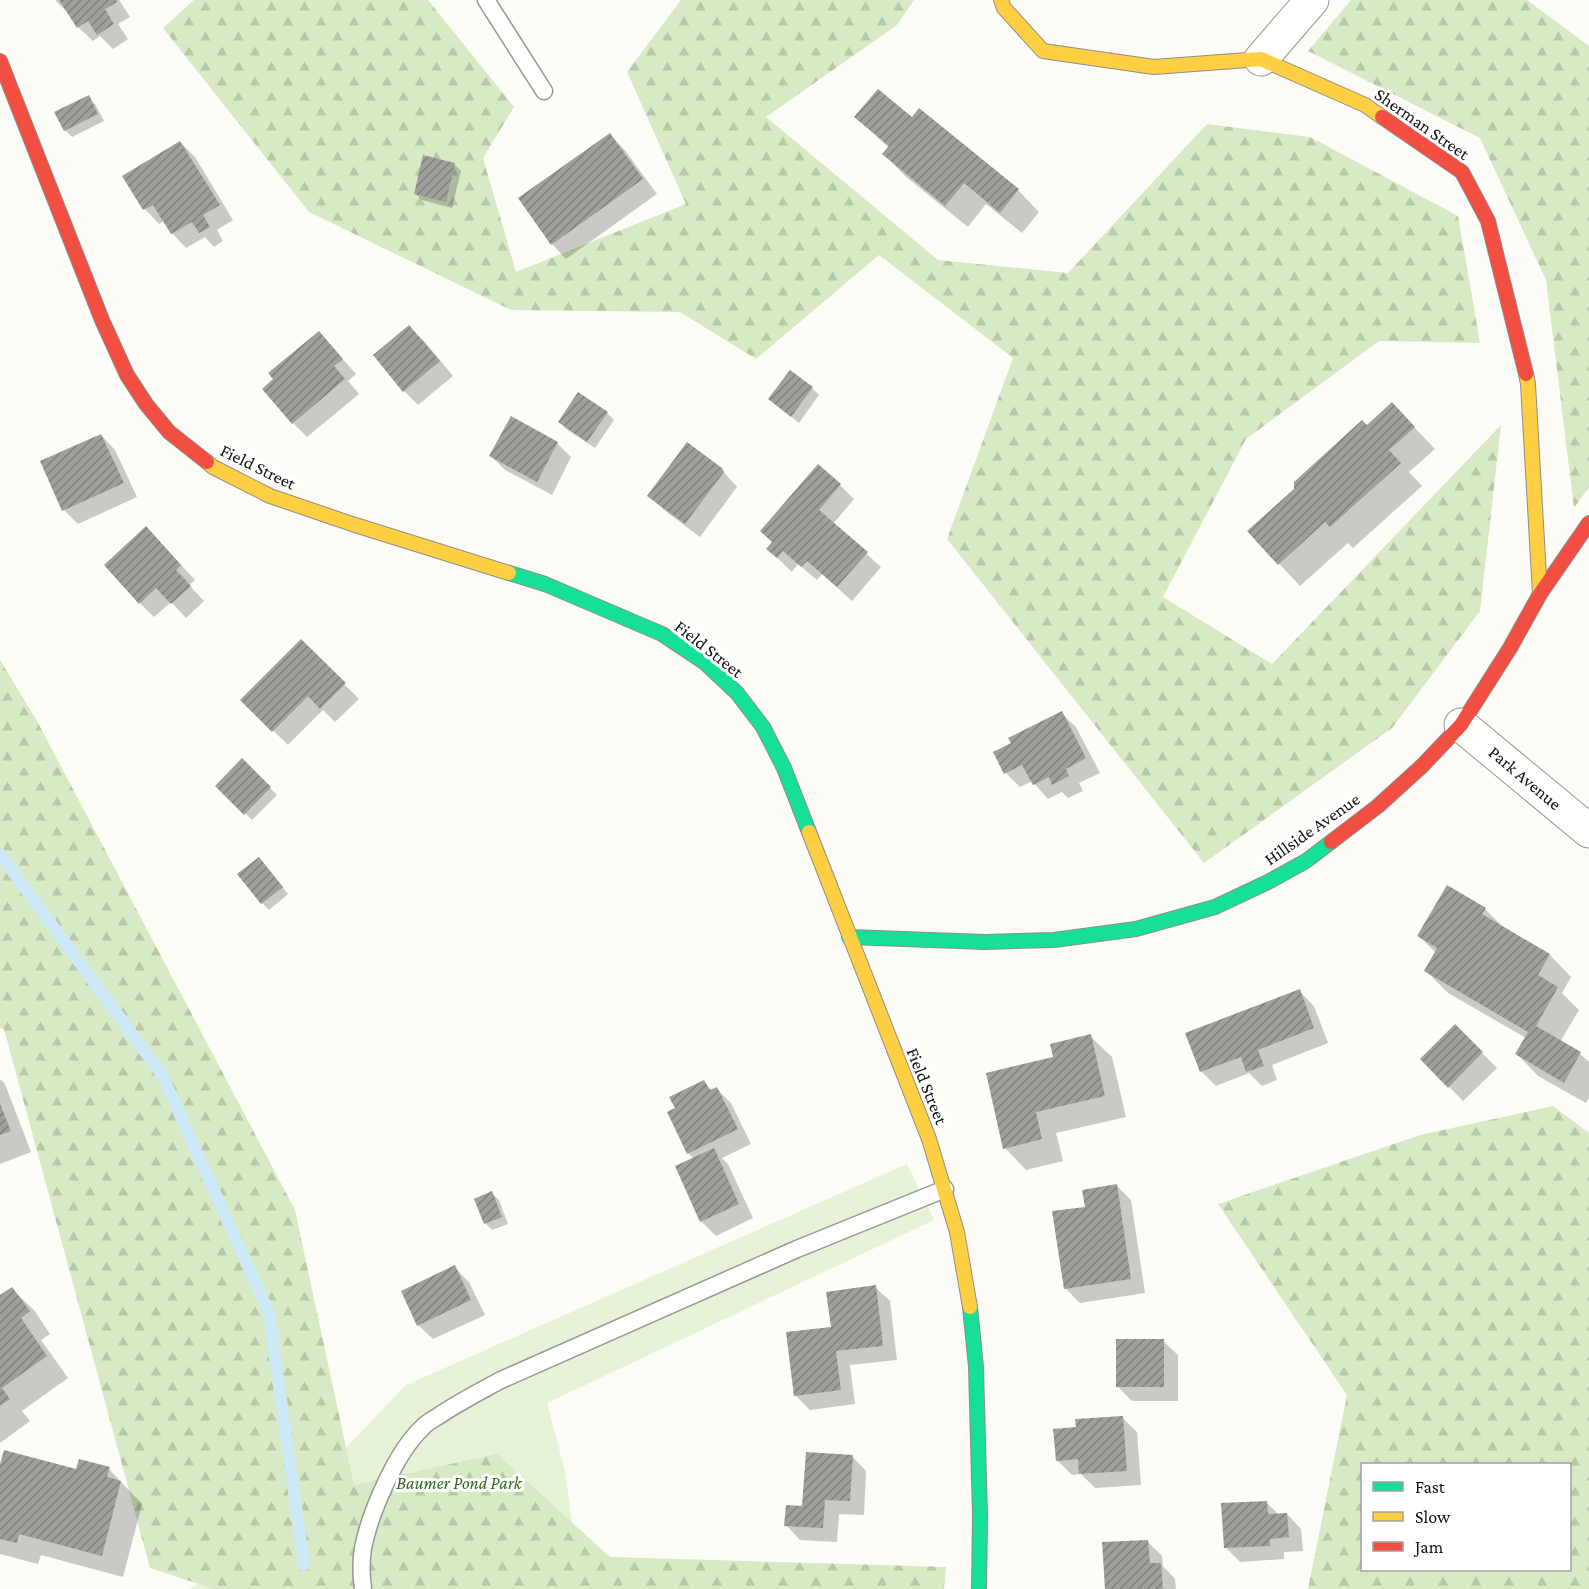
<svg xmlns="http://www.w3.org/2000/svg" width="1589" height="1589" font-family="'Crimson Pro',serif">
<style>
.grass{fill:#e7f3d7}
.forest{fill:url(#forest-firs);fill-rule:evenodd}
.shadow{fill:#0003}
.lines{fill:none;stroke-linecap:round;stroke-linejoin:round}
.stream{stroke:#cde8f7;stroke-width:12}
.building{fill:url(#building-hatch)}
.lane-casing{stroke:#979795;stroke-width:19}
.street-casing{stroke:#979795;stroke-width:35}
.fast-casing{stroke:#8e8d8b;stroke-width:16}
.slow-casing{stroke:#8e8d8b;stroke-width:16}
.jam-casing{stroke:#8e8d8b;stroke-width:16}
.lane{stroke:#fffffe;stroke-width:16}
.street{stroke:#fffffe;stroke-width:33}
.fast{stroke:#16e098;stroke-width:14}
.slow{stroke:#ffcf43;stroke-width:14}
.jam{stroke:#f24e42;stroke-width:14}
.labels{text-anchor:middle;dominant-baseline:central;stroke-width:6;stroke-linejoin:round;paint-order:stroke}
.street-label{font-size:18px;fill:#111;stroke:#fff}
.park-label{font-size:18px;font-style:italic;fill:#2f6b1f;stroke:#fff}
</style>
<defs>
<pattern id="forest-firs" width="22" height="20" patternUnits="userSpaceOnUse" patternTransform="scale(1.5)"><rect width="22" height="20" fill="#d8eac5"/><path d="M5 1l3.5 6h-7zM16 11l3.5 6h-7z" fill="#b8c8a8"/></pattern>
<pattern id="building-hatch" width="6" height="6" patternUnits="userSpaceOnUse" patternTransform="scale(1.5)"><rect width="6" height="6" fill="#a19f9c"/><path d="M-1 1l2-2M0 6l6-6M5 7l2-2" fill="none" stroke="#82807e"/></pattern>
</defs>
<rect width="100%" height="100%" fill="#fdfcf7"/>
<path class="grass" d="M907,1164l27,56 -387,183 18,68 16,118h-392l50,-29 167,-175z"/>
<g class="forest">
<path d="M194,0h234l86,107 -31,51 33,114 170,-68 -59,-132 54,-72h233l-17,25 -131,92 172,143 130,13 139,-149 103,13 148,79 22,127 -101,-2 -133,98 -83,158 109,67 229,-239 -21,186 -88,117 -188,135 -257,-324 66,-181 -134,-103 -123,104 -76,-47 -169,-2 -202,-98 -146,-184z"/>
<path d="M1351,0h176l62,46v441l-15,21 -28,-228 -66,-142 -172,-87z"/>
<path d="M0,660l36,59 259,491 59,275 143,-31 113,103 336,10 -2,22h-730l-64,-21 -146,-539 -4,-1z"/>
<path d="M1553,1106l36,27v456h-281l39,-194 -129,-191 202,-69zM1362,1464h208v106h-208z"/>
</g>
<g class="shadow">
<path d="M55,0h64l11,17 -12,7 10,15 -15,10 -13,-13 -7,5 -15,-14 -10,-16h-2z"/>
<path d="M88,97l7,7 9,17 -32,16 -7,-7z"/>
<path d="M856,117l56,2 106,71 21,22 -17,21 -36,-29 -18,23 -63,-51 -21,-22 5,-6z"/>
<path d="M610,135l14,14 33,45 -91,65 -14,-15z"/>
<path d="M180,142l15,15 38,63 -16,10 6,11 -9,6 -9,-10 -19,11 -14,-15 -8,-12 -5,3 -14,-15 -21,-33z"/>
<path d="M454,164l7,7 -9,37 -30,-8 -7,-7z"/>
<path d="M409,327l15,14 29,35 -35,29 -14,-14z"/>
<path d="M319,333l37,41 -8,7 11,13 -52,43 -14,-14z"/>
<path d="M812,388l7,7 -20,28 -29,-24z"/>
<path d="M607,413l7,7 -19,28 -29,-19 -6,-7z"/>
<path d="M1413,426l22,23 -26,23 13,14 -69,62 -5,-5 -48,43 -51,-55 118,-104z"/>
<path d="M101,435l14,15 22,47 -59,27 -14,-14z"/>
<path d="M557,443l14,14 -19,38 -47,-25 -14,-14z"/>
<path d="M721,469l16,18 -37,50 -36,-27 -15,-14z"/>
<path d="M840,485l14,14 -21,25 48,43 -29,34 -30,-27 -5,6 -19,-16 -6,8 -24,-23z"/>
<path d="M160,542l35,38 -6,5 15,16 -18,17 -15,-16 -17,15 -14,-14z"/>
<path d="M301,641l58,58 -24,23 -12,-12 -35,35 -46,-45z"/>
<path d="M1061,713l15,14 24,46 -21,10 4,8 -15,7 -6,-6 -14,7 -16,-18 -12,6 -14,-14z"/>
<path d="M242,760l35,35 -25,25 -35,-34z"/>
<path d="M265,866l23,28 -19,16 -7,-7z"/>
<path d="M1485,909l19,19 46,27 21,22 -9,16 17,17 -19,32 20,12 9,8v36l-3,5 -48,-27 -21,-22 9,-16 -78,-45 -22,-22 10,-18 -17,-17z"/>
<path d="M1299,991l15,15 14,37 -56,22 5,15 -15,6 -13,-13 -33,13 -14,-14 -15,-38z"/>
<path d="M1455,1026l42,42 -34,33 -41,-42z"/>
<path d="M1090,1036l22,21 14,60 -70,16 7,28 -37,9 -21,-22 50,-90z"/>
<path d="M0,1079l5,5 26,68 -31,12z"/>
<path d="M704,1082l8,9 5,-2 14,14 20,41 -29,14 6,6 25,54 -37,18 -15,-15 -7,-62 -6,-6 -11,-44z"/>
<path d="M1117,1186l14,14 14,93 -65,10 -15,-15 22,-80z"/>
<path d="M492,1193l7,7 9,24 -16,6 -7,-7z"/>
<path d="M454,1267l15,15 16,33 -52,24 -15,-14z"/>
<path d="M875,1287l15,14 7,59 -47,5 5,39 -45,6 -15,-15 37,-67z"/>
<path d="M12,1289l22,21 16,24 -9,6 27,38 -46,33 8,10 -30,22v-146z"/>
<path d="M1163,1341l15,14v46h-46l-14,-14z"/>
<path d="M1122,1417l15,15 4,53 -46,3 -14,-14 -9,1 -15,-15 21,-31z"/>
<path d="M852,1456l14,15 -2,44 -25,-1 -2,28 -37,-2 -14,-15z"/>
<path d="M109,1469l33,35 -19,73 -82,-22 -3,9 -38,-10v-84l77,1z"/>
<path d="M1267,1503l12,12 8,-1 14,15 2,22 -19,1v7l-44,3 -15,-15z"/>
<path d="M1148,1542l14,14 1,10 12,13 1,10h-70z"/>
</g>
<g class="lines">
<path class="stream" d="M0,854l162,221 107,238 35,252"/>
</g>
<g class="building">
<path d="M59,0h57l1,2 -12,7 9,15 -17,11 -9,-14 -11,7z"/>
<path d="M878,89l34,28 7,-9 100,81 -19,24 -36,-30 -19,23 -63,-52 7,-8 -35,-29z"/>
<path d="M89,95l9,19 -34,17 -10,-19z"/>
<path d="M610,133l33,46 -92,66 -33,-47z"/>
<path d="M180,141l40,64 -17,10 7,12 -11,6 -7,-11 -21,12 -18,-29 -10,5 -21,-34z"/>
<path d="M423,155l32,8 -9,39 -32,-8z"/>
<path d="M409,325l31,36 -37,31 -30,-37z"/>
<path d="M319,331l24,28 -9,7 11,13 -53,45 -30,-35 11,-10 -5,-6z"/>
<path d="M790,370l23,17 -22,30 -23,-18z"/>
<path d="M578,392l30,20 -21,30 -29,-20z"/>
<path d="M1392,402l23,25 -26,23 12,13 -71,64 -5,-5 -47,43 -31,-34 47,-42v-7l68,-62 5,5z"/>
<path d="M511,416l47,26 -21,40 -48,-26z"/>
<path d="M101,434l23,49 -62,28 -22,-50z"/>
<path d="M687,442l35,26 2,4 -39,52 -38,-28z"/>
<path d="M818,464l23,20 -22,26 49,42 -31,35 -30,-26 -6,6 -18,-16 -6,7 -11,-9 6,-7 -12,-11z"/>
<path d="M146,526l35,39 -5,5 15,16 -20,18 -15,-16 -17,16 -35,-39z"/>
<path d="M301,639l45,44 -26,26 -12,-13 -36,36 -32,-32z"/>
<path d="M1062,711l24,47 -20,11 3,7 -17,9 -3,-8 -16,8 -11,-20 -18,9 -11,-22 18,-9 -3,-5z"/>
<path d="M242,758l29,29 -27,28 -29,-29z"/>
<path d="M259,857l24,30 -22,17 -24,-30z"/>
<path d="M1447,885l39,23 -4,6 68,40 -12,21 20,12 -22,39 45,26 -17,31 -49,-29 13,-22 -104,-61 13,-23 -20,-12z"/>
<path d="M1300,989l14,39 -56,22 6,16 -18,6 -5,-15 -41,15 -15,-39z"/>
<path d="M1455,1024l28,28 -35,36 -28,-29z"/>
<path d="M1091,1034l14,62 -69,16 6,27 -39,10 -17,-76 67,-16 -3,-13z"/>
<path d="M704,1080l6,10 7,-3 21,42 -51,25 -20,-42 8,-4 -6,-11z"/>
<path d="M0,1104l11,27 -11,4z"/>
<path d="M714,1148l25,56 -39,18 -25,-56z"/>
<path d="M1117,1184l14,95 -67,10 -12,-78 33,-4 -3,-17z"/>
<path d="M492,1191l10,26 -18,7 -10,-25z"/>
<path d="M455,1265l16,35 -54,26 -16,-35z"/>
<path d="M876,1285l7,61 -47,5 5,39 -47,6 -8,-64 45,-5 -5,-35z"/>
<path d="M12,1287l18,24 -9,7 26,38 -45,32 8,11 -10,7v-111z"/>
<rect x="1116" y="1339" width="48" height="48"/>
<path d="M1123,1416l4,55 -48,3 -1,-15 -22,2 -3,-32 23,-2 -1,-8z"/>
<path d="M4,1450l72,19 3,-10 31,8 -3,10 14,4 -19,75 -83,-22 -2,9 -17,-4v-75z"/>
<path d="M806,1452l47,3 -3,46 -25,-1 -2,28 -39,-2 2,-21 16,1z"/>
<path d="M1267,1501l1,13 19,-1 2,24 -19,2v7l-46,2 -3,-45z"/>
<path d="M1148,1540l2,23h11l2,26h-58l-3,-47z"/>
</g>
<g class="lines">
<defs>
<g id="lane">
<path d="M486,0l58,91"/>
<path d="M363,1589c-2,-14 -2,-28 0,-41 7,-35 33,-96 59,-120 4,-5 10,-8 15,-11 20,-14 42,-25 64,-37l296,-131 148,-60"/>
</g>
<g id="street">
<path d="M1261,59l51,-59"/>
<path d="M1461,725l128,106"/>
</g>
<g id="fast">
<path d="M509,573l36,11 117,50 42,28 33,31 26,34 21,41 25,64"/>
<path d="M849,937l136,5 69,-2 82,-11 79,-22 53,-25 38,-21 25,-19"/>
<path d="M970,1307l6,60 4,149 -1,73"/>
</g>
<g id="slow">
<path d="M1001,0l3,8 39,43 111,16 107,-8 104,46 17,12"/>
<path d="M1526,374l2,10 12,210"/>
<path d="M207,462l6,5 57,29 82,28 157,49"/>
<path d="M809,832l120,307 28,93 13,75"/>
</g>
<g id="jam">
<path d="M0,61l102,259 25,55 19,29 23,28 38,30"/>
<path d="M1382,117l80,55 26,49 38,153"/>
<path d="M1331,842l47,-36 44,-40 39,-41 49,-77 30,-54 49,-71"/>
</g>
</defs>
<use href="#lane" class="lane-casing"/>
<use href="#street" class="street-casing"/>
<use href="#fast" class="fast-casing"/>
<use href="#slow" class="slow-casing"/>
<use href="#jam" class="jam-casing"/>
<use href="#lane" class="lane"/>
<use href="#street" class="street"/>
<use href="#fast" class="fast"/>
<use href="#slow" class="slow"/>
<use href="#jam" class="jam"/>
</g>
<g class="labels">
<g class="street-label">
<text transform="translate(1422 124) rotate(35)">Sherman Street</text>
<text transform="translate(258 467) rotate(26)">Field Street</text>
<text transform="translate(709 649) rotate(38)">Field Street</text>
<text transform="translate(1525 778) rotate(40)">Park Avenue</text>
<text transform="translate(1312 829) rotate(-35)">Hillside Avenue</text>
<text transform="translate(927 1086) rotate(68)">Field Street</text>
</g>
<g class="park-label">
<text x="459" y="1483">Baumer Pond Park</text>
</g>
</g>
<rect x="1361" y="1463" width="210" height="108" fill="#ffffff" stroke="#a0a0a0" stroke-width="1.5"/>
<rect x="1373" y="1482" width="30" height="9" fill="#16e098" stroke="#a0a0a0" stroke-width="1.5"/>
<text x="1415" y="1493" font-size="18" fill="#111111">Fast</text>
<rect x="1373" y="1512" width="30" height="9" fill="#ffcf43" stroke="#a0a0a0" stroke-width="1.5"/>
<text x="1415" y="1523" font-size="18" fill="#111111">Slow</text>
<rect x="1373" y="1542" width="30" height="9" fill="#f24e42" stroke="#a0a0a0" stroke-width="1.5"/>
<text x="1415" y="1553" font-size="18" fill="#111111">Jam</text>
</svg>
